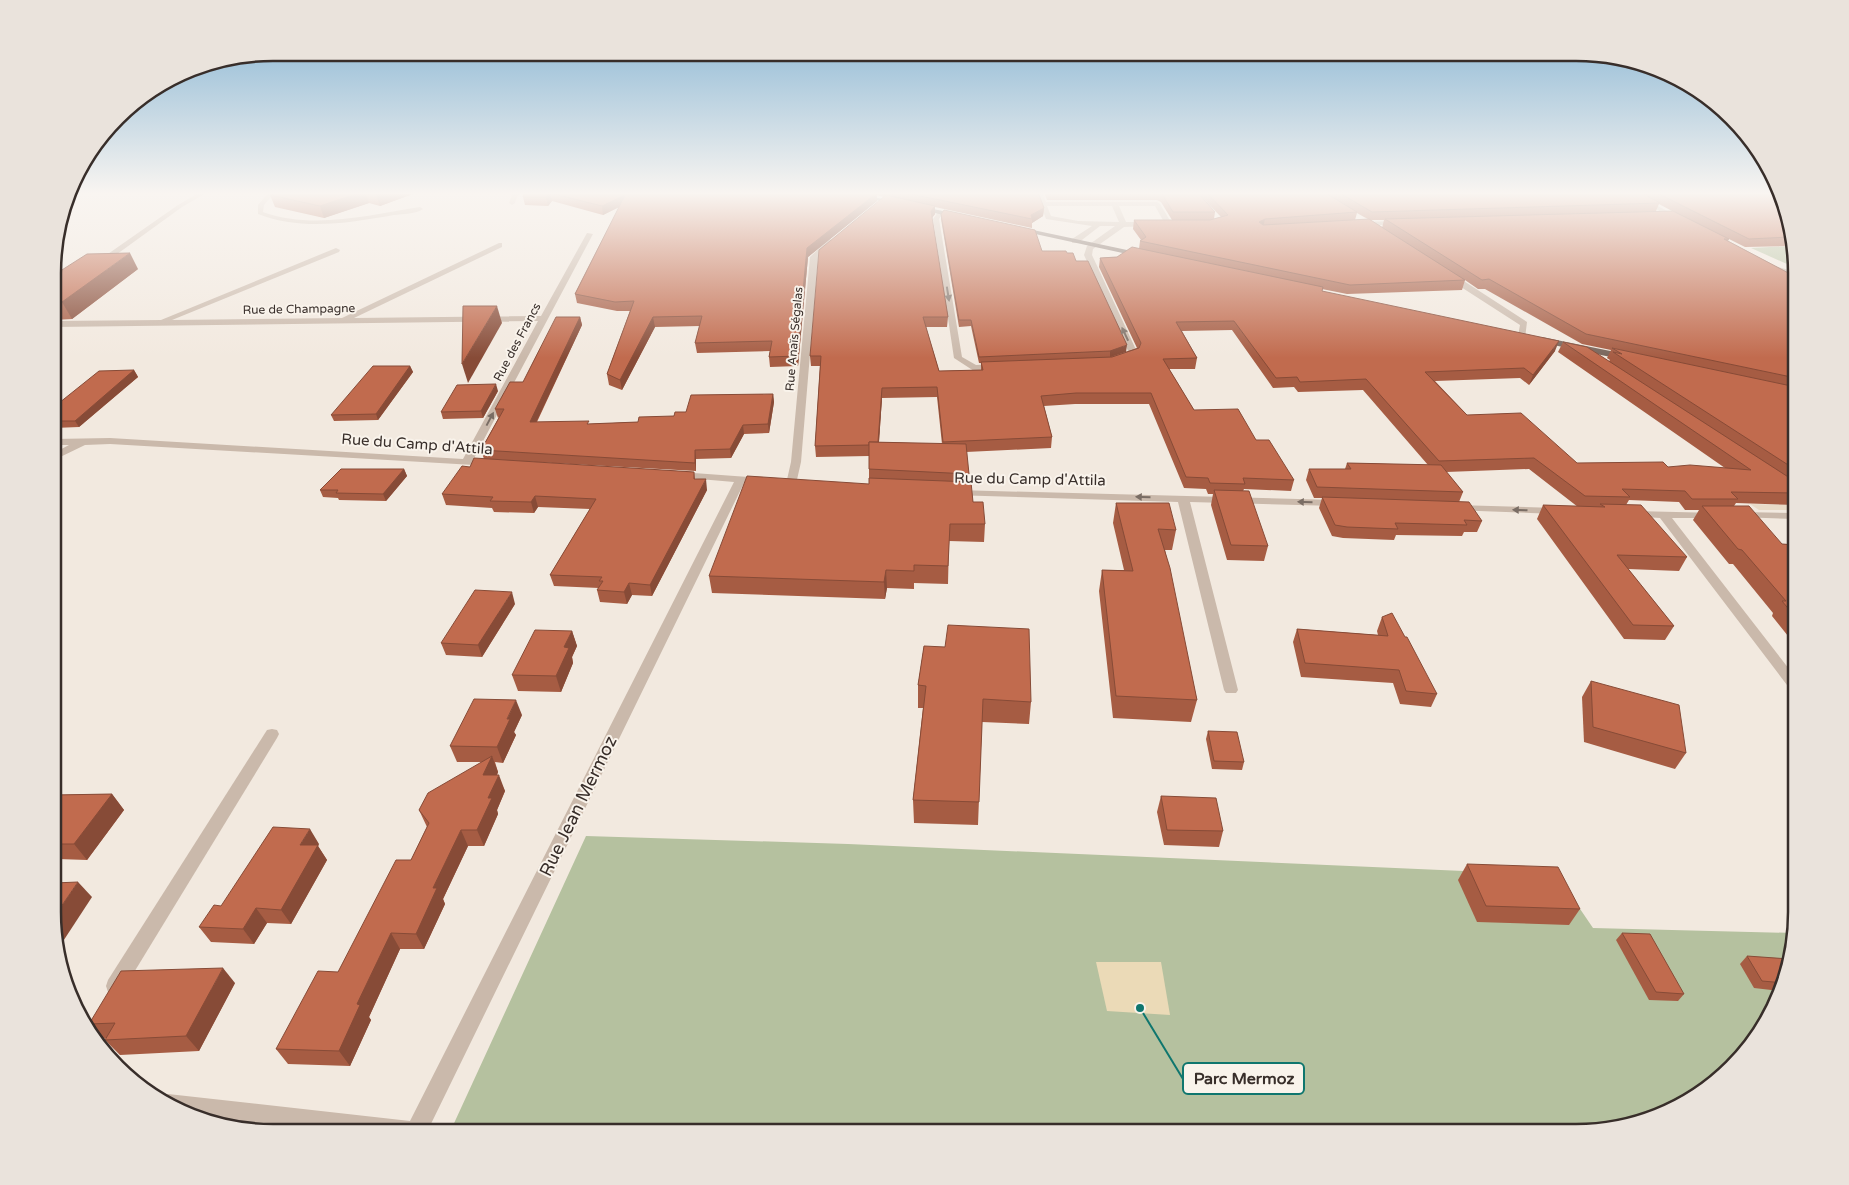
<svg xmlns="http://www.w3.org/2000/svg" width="1849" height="1185" font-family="'Varela Round',sans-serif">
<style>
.green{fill:#b5c19f}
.sand{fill:#ebdab7}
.plaza{fill:#e9dac7}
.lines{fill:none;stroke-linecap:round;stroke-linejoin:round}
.minor{fill:#cab9ab;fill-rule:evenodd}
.major{fill:#79665c;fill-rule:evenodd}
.wall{fill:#a65c43;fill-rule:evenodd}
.shaded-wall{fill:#874b37}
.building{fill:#c16b4e;stroke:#874b37}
.oneway{fill:#7a6d64}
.labels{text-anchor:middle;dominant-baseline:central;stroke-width:4;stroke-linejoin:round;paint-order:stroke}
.far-street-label{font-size:12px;fill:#382e2a;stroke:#f9f3eb}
.street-label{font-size:15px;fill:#382e2a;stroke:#f9f3eb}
.near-street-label{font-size:18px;fill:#382e2a;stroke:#f9f3eb}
.rim{fill:none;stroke:#382e2a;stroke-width:2.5}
.leader{fill:none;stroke:#0f766e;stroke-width:2}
.callout-dot{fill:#0f766e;stroke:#f9f3eb;stroke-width:2}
.callout{fill:#f9f3eb;stroke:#0f766e;stroke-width:2}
.callout-label{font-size:16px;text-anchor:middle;font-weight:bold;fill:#382e2a}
</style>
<rect width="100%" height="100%" fill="#f2e9df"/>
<g class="green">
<path d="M1792,246l4,14v8l-45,-20z"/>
<path d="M586,836l262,8 709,31 36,53 202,5 -10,49 -26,52 -73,69 -97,29h-1139z"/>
</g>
<path class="sand" d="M1096,962h65l9,53 -63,-4z"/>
<path class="plaza" d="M1750,504l46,1v5h-37z"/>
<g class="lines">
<g class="minor">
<path d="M200,192h8l-26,15 -80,58 -7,-2 83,-58z"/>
<path d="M269,192h6l-11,13 -1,7c50,18 106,3 157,-5l3,2c-7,5 -20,5 -29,6 -46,8 -92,16 -136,-1v-9z"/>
<path d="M513,192h6l-4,11 -3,2 -3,-2z"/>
<path d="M1036,192h6l4,10h111l3,2 12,20 -1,1 -47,2 -31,22 -1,6 46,99 -1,2 -14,5 -4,-3 10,-5 -45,-98 3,-9 28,-20h-15l-22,17h-6v-4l20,-13 -46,-7zM1047,206h65l7,16 -41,-1 -27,-5zM1119,206h36l9,16h-38z"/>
<path d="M1624,192h8l48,26 -5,1z"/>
<path d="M939,211l5,1 -5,7 23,138 14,8 20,-1 3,1v4l-25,2 -20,-13 -21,-139z"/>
<path d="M1360,222l40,-1 3,2 -3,2h-42l-1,-1z"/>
<path d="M587,233l6,1 -120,226 18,2 1,2 -1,2 -381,-22 -25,1 -31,15v-7l15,-8h-15v-6l56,-1 353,21 75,-138 -484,6v-6l107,-1 175,-72 4,2 -1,2 -167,68 170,-2 157,-75h3v4l-148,71 187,-2z"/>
<path d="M829,239l7,2 -18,17 -17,204 -5,22 -5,3 -5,-3 5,-22 19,-205z"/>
<path d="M1767,264l29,8v4l-29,-8z"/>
<path d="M1447,274h6l74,48 -2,16 -7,-2 2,-11 -73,-47z"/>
<path d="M680,472l82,6 5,3 -5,3 -18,-1 -317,649h-100l-131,-15 -36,-17 1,-3 7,-3 242,27 324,-639 -58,-5 -1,-2z"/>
<path d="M956,490l380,10 6,3 -6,3 -146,-4 48,188 -2,3h-10l-2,-3 -46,-188 -226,-7 -1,-2z"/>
<path d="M1456,505l100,3 6,3 -6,3 -104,-4 -2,-2 2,-2z"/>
<path d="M1634,511l84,2 2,2 -2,2 -4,1h-42l124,160v13l-6,-2 -130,-171 -30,-2 -2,-2z"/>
<path d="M1741,512l55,1v6l-59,-2 -2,-2 2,-2z"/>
<path d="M272,729l5,1 2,4 -2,4 -155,254 -7,3 -7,-3 -2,-6 2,-6 159,-250z"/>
</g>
<g class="major">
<path d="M842,192h12l45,11 -3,2z"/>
<path d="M918,206l40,8 3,2 -3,2 -42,-9 -1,-1z"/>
<path d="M1019,227l122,26 4,2 -4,2 -124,-27 -1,-1z"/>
<path d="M1542,337l83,17 4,3 -4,3 -86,-18 -1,-2z"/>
</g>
</g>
<g class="wall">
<path d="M278,192h140l-38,14 -11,-3 -45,15 -49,-11 -5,-12z"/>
<path d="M524,192h514l6,16 -1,8 -11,7v5l-97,-21v7l-3,4 16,99 -1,10h-21l13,44 42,-1v-7h-2l-8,-37 -12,1 -18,-108v-5l101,37 25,2 9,8 50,91 -16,5 27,-9 -38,-81 1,-9 17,-1 22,-8 1,-8 1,-1 -8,-11 1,-9h38l-11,-18 -4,-2h-110l-3,-8h732l16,54 -47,1 -16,-8 -1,2 68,36v137l-3,-1 3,16v76l-60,-2 -2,3 48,38 14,1v101l-24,-30 1,-3 -40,-49h-4l-36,-44 6,-10h-14l-6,-8 -50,-2 -3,5 61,52 -8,14 -51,-2 46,57 -9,14 -41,-1 -87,-120 6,-14 35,2 -49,-38 -83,3 17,20 -4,10 23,19 -5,11h-13l-2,4 -66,-1 -2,5 -51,-2 -11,-2 -13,-28 3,-10h-8l-8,-18 3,-11h36l2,-6 81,2 -65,-75 -65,2 -4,-5 -21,1 -41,-58 -50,1 15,27 -2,11h-26l25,41 62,30 38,40 -3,11 -47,-2 -1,2 25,55 -4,15 -37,-1 -16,-55 2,-11h-5l-2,-5 -22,-1 -35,-84h-74l-31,2 8,31 -1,11 -85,4 3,22v8l4,20 12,22 -1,18 -35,-1 -1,43 -34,-1v6l-27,-1 -2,11 -173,-6 -3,-17 160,-92v-28l-53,1 -1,-11 5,-80h-9l-1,-10 74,-159 -7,-2v6l-69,56 -10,109 -28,1 -1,-10 1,-6 -73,2 -2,-10 5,-17 -45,1 -33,63 -13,-5 -2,-11 23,-63h-13l-40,-8 -2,-9 44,-87 -16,8 -51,-14 -4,5 -23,-1 -2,-8zM1201,196l20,21 -7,2 1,-7zM1659,204l13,7h-16zM1357,213l7,4 4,2 -13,1zM1370,220h14l-2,8zM1465,280l13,9h7l97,55 29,6 -4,8 3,2 -1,1 -46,-19 -5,10 167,116 -57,-1 -91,-4 -110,-48 -32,-34 85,-3 9,7 26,-34 -233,-60v-2l25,5 115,-4zM937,397l5,47 -63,-2 3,-44z"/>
<path d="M138,269l-66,50 -18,1v-45z"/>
<path d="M580,317l2,8 -45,97 52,2 49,-2 36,-6 12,-4 87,-18 1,8 -5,31 -25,1 -13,24 -35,1v12l-179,-10 177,11 1,7 12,11 -55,106 -20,-1 -5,9 -27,-2 -3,-12 2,-2 -45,-2 -4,-11 40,-66 -52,-2 -4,6 -40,-1 -2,-4 -46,-3 -4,-11 28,-27 14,-8 -3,-9 18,-33 -1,1 -3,-9 28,-27z"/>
<path d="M410,366l3,6 -35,48 -44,1 -3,-6z"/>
<path d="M134,370l4,7 -59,50 -25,1v-21z"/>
<path d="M498,391l-15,27 -40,1 -2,-7z"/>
<path d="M404,469l3,7 -21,25 -47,-1 -1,-2 -15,-1 -3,-7z"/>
<path d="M1116,503l60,27 -4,20h-7l32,150 -6,22 -78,-4 -14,-127 3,-21h22l-11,-47z"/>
<path d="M515,604l-33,53 -36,-2 -5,-12z"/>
<path d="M1382,617l55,77 -6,13 -31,-3 -7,-21 -92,-6 -8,-35 4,-13 81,6 -1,-4z"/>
<path d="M572,631l5,15 -5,11 1,6 -12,29 -43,-1 -6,-16z"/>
<path d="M924,646l107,56 -2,22 -47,-2 -4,103 -64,-2 -1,-23 10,-92h-5v-23z"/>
<path d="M1591,681l95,72 -11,16 -91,-27 -2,-45z"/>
<path d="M522,715l-8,17 2,3 -13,28 -8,-1 3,10 -1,3 8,16 -8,19 1,4 -14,32h-16l-25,53 2,5 -21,45h-24l-31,68 2,3 -21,46 -62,-2 -12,-15 62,-77 73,-112 16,-33 -8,-17 63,-48h-25l-7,-16z"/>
<path d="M1208,731l36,31 -2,8 -30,-1 -6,-30z"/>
<path d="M112,794l12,16 -37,50 -29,-1 -4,-3v-61z"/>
<path d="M1161,796l62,35 -4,16 -55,-2 -7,-33z"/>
<path d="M319,844l-1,2 9,14 -36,64 -24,-1 -13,21 -43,-2 -12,-15 22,-21z"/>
<path d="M1467,864l113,45 -11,16 -92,-3 -19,-42z"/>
<path d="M1622,933l62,61 -6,7 -29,-1 -33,-60z"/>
<path d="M1747,956l38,26 -4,9 -27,-3 -14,-24z"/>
<path d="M235,983l-36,68 -79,4 -15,-15 1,-2 -2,1 -15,-15z"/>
</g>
<g class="shaded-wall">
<path d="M362,192h3l4,11 -45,15 -4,-12z"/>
<path d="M381,192h37l-38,14 -4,-12z"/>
<path d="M550,193l2,8 -4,5 -2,-9z"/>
<path d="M877,193v8l-69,56 -10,109 -1,-10 10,-108z"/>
<path d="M625,195l2,8 -24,12 -1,-9z"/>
<path d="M935,206v8l-4,5v-8z"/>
<path d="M1044,208l-1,8 -11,7v-4l-1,-4z"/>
<path d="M1265,219l-2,8 -4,-5z"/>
<path d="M130,253l8,16 -66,50 -10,-17z"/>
<path d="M497,306l5,17 -34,60 -6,-19z"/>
<path d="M580,317l2,8 -50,106 -2,-9z"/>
<path d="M653,317l2,10 -33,63 -2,-10z"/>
<path d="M54,321l5,8 -5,3z"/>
<path d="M1559,341l-4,10 -26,34 4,-10z"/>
<path d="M1127,345l-1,7 -16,5v-6z"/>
<path d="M410,366l3,6 -35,48 -2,-6z"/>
<path d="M134,370l4,7 -59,50 -4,-6z"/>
<path d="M496,384l2,7 -15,27 -2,-7z"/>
<path d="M882,388v10l-4,57v-10z"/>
<path d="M773,394l1,8 -5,31 -1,-9z"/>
<path d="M743,425l1,9 -13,24 -1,-9z"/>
<path d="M695,450l1,9v12l-1,-8z"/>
<path d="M404,469l3,7 -21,25 -3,-7z"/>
<path d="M706,479l1,11 -55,106 -2,-11z"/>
<path d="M535,496l3,11 -4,6 -3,-11z"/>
<path d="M886,570l1,18 -2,11 -1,-17z"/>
<path d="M629,583l3,12 -5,9 -3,-12z"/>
<path d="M512,592l3,12 -33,53 -4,-12z"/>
<path d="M572,631l5,15 -5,11 1,6 -12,29 -5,-16 8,-29z"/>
<path d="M516,700l6,15 -8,17 2,3 -13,28 -6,-16 10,-28z"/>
<path d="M492,756l6,16 -8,19 -7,-16z"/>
<path d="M499,775l6,16 -8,19 1,4 -14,32 -7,-16 11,-32z"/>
<path d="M112,794l12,16 -37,50 -13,-16z"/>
<path d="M310,829l9,15 -1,2 9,14 -36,64 -10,-14 19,-65z"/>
<path d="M461,830l7,16 -25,53 2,5 -21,45 -8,-15 17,-46z"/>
<path d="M78,882l14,15 -34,52 -4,-9v-23z"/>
<path d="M256,908l11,15 -13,21 -11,-15z"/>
<path d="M391,933l9,16 -31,68 2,3 -21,46 -11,-15 18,-47z"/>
<path d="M223,968l12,15 -36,68 -13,-15z"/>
</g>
<g class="building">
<path d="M278,192h84l-42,14 -50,-11z"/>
<path d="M369,192h12l-5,2z"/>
<path d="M524,192l137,1 1,-1h209l6,1 -70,55 -10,108 -28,1 3,-16 -77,2 7,-27 -49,1 -33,63 -13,-6 27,-73 -19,1 -40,-8 50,-99 -23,11 -52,-13 -4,4h-23z"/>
<path d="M901,192h137l6,16 -13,7 1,4z"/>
<path d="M1158,192h41v2l16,18h-42l-11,-18z"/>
<path d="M1206,192h118l33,20 -92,7 -6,3 4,3 106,-6 96,61 -115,5 -210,-44 6,-4 -12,-17h76l18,-5z"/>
<path d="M1338,192h302l20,11 -288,9z"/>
<path d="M1655,192h115l6,3 13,42 -40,2z"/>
<path d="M886,195l49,11 -4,5 17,106h-25l16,54 44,-1 -2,-8 131,-5 27,-9 2,-5 -41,-85 17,-1 15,-10 191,40 -1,4 237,50 -26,34 -9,-7 -99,4 42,43 54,-2 56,50 86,-1 5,5 22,-2 61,5 -188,-128 24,5 209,135v11l-65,-1 7,7h-46l-7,-8 -63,-2 8,8 -45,-1 -51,-38 -95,3 -73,-82 -66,3 -3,-5 -21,1 -42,-57 -58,1 21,36 -34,1 31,51 44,-1 18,31h13l25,40 -51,-2 2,6 -35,-1 -2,-5 -22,-1 -35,-84h-75l-35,3 11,41 -109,5 -6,-55 -55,1 -4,54h-9v3l-54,1 6,-90h-11l9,-106z"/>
<path d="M944,210l91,20 7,21h24l1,2h6l3,8h12l39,84 -17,6 -131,6 -8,-37h-12l-18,-106z"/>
<path d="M1673,211l56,28h-5l72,38v101l-210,-44 -97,-55 -7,1 -97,-61z"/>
<path d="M130,253l-68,49h-8v-27l33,-21z"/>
<path d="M463,306h34l-35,58z"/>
<path d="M556,317h24l-50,105 59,-1 -2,3 51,-2 1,-5 35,-1 1,-4h11l5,-17 82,-1 -5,30 -25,1 -13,24 -35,1v13l-214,-13 23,-41h-9l15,-27h13z"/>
<path d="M1612,348l184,39v15l-5,-1 5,28v41l-183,-118 9,2z"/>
<path d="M373,366h37l-34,48 -45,1z"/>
<path d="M134,370l-59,51h-21v-14l45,-36z"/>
<path d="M496,384l-15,27 -40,1 16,-27z"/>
<path d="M869,442l97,2 3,30 -100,-5z"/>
<path d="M474,458l220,14v7h12l-56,106 -21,-2 -5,9 -27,-2 6,-9h-4l3,-4 -52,-2 46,-76 -61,-3 -4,6 -41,-1 3,-4 -51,-3 20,-28 8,1z"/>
<path d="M1347,463l94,2 22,27 -146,-5 -8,-18h42z"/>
<path d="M341,469h63l-21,25 -47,-1 2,-3h-18z"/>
<path d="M747,476l122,8v-6l102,4 2,20h10l2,22h-35l-2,42 -34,-1v6l-28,-1 -2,12 -175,-6z"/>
<path d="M1214,490l35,1 19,55 -37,-1z"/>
<path d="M1322,497l147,5 13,19 -18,-1 3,5 -72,-2 3,6 -51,-2 -12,-2z"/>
<path d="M1116,503h53l7,27 -18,-1 12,39 27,132 -81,-4 -14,-126 31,1z"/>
<path d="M1600,504l41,1 46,52 -70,-2 57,71 -41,-1 -90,-120 62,2z"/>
<path d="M1702,506h47l33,38 14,1v73l-14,-17h4l-44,-51 -4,-1z"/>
<path d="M475,590l37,2 -34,53 -37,-2z"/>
<path d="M1392,613l13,24h2l30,57 -31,-3 -7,-21 -94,-7 -8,-34 91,7 -6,-19z"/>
<path d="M948,625l81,4 2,73 -48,-3 -4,103 -66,-2 13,-114 -8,-1 6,-39 21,1z"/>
<path d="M535,630l37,1 -8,16 5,1 -13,28 -44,-1z"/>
<path d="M1591,681l88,24 7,48 -93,-26z"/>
<path d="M474,699l42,1 -9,19h3l-13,28 -47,-1z"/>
<path d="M1208,731l29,1 7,30 -30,-1z"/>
<path d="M492,756l-9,19h16l-11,23h4l-15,32h-16l-28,58h4l-21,46 -25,-1 -34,71 3,1 -21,46 -63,-2 42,-78 20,1 58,-112h15l18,-37 -10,-13 9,-17z"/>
<path d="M112,794l-38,50h-20v-49z"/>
<path d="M1161,796l55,2 7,33 -56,-1z"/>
<path d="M273,827l37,2 -10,16h18l-37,65 -25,-2 -13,21 -44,-2 15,-22 7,1z"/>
<path d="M1467,864l91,3 22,42 -94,-3z"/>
<path d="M78,882l-24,35v-34z"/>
<path d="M1622,933l28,1 34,60 -28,-2z"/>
<path d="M1747,956l42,3 -4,24 -23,-2z"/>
<path d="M223,968l-37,68 -81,4 10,-17 -26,1 32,-53z"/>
</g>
<defs><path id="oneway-solid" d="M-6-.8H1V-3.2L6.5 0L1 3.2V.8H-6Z" transform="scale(1.25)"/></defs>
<g class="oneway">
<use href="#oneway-solid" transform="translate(948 294) rotate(81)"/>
<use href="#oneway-solid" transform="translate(1125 334) rotate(-115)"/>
<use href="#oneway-solid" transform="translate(490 419) rotate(-62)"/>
<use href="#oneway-solid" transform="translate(1143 497) rotate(-178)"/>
<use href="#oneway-solid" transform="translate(1305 502) rotate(-178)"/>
<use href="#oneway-solid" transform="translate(1520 510) rotate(-178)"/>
</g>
<linearGradient id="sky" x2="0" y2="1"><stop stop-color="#7eb0d1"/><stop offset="0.54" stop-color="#f9f5f1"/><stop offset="1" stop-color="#f9f5f1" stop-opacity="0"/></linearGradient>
<rect width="1849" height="358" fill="url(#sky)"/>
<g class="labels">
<g class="far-street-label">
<text transform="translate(299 309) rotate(-1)">Rue de Champagne</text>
<text transform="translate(794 339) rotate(-85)">Rue Anaïs Ségalas</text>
<text transform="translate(517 342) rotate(-62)">Rue des Francs</text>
</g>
<g class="street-label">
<text transform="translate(417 444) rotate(4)">Rue du Camp d'Attila</text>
<text transform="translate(1030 479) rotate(1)">Rue du Camp d'Attila</text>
</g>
<g class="near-street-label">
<text transform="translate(578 806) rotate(-64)">Rue Jean Mermoz</text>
</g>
</g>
<path d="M0 0H1849V1185H0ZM273 61H1576A212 212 0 0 1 1788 273V912A212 212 0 0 1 1576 1124H273A212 212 0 0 1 61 912V273A212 212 0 0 1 273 61Z" fill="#eae3dc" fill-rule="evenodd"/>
<path class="rim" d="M273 61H1576A212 212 0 0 1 1788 273V912A212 212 0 0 1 1576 1124H273A212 212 0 0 1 61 912V273A212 212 0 0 1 273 61Z"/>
<path class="leader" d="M1140 1008L1183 1079"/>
<circle class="callout-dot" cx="1140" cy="1008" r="5"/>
<rect class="callout" x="1183" y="1063" width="121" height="31" rx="5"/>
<g class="callout-label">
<text x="1244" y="1084">Parc Mermoz</text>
</g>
</svg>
